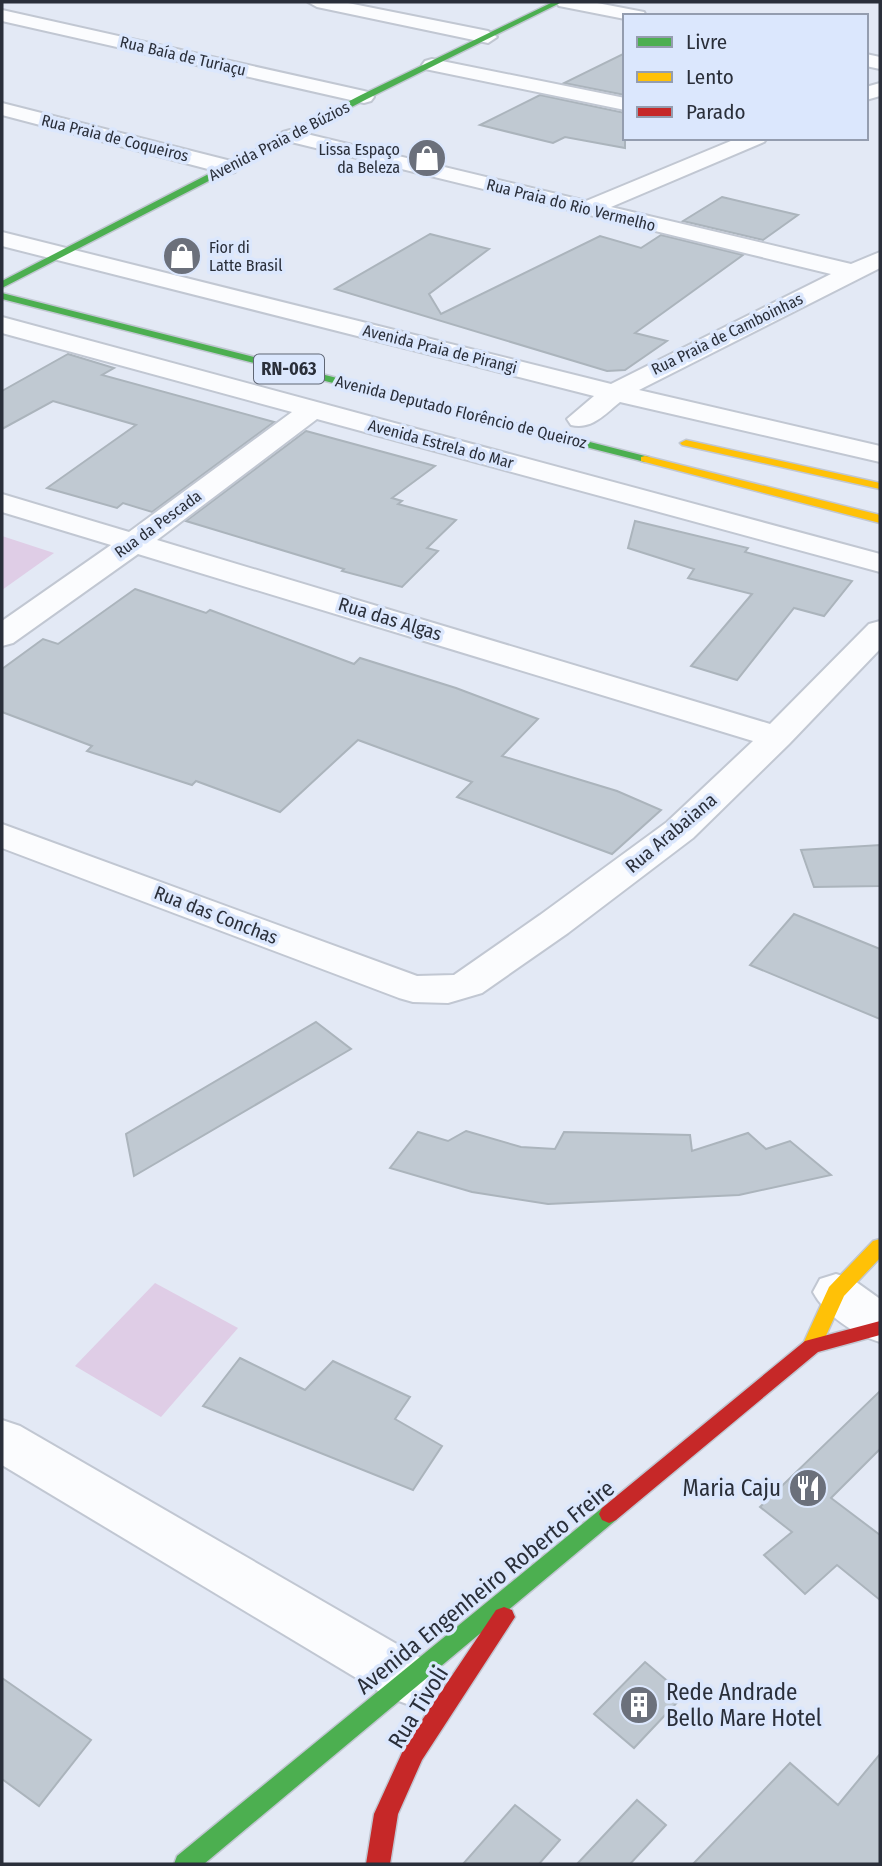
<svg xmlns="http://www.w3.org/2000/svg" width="882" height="1866" font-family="'Fira Sans Condensed',sans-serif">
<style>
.green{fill:#dfcde6}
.building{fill:#c0c9d2;stroke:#abb4bc;stroke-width:2}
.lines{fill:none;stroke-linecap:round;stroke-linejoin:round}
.street-casing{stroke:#c1c7d2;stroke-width:4}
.fast-casing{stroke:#c1c7d2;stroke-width:3}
.slow-casing{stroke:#c1c7d2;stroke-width:3}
.jam-casing{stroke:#c1c7d2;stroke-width:3}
.street{fill:#fbfcfe;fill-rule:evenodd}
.fast{fill:#4caf50;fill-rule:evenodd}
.slow{fill:#ffc107;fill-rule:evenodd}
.jam{fill:#c62828;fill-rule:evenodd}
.labels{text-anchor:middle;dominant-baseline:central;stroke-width:7;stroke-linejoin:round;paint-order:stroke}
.far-street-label{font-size:16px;fill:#2a2f3a;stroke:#dbe7fd}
.far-poi-label{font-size:16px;fill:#2a2f3a;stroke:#dbe7fd;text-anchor:end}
.shield{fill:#dbe7fd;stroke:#5f6674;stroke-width:2}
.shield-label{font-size:18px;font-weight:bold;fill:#2a2f3a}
.street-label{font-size:19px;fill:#2a2f3a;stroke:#dbe7fd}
.near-poi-label{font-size:23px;fill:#2a2f3a;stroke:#dbe7fd;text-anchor:end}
.near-street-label{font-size:23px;fill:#2a2f3a;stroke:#dbe7fd}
</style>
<rect width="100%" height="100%" fill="#e3e9f5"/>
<g class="green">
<path d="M2,536l52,17 -52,37z"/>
<path d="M155,1283l83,45 -77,89 -86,-51z"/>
</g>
<g class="building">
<path d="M625,53v42l-61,-12z"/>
<path d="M540,95l85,18v35l-60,-11 -12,6 -73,-18z"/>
<path d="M722,197l76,18 -35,25 -80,-19z"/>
<path d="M430,234l59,15 -60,45 12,20 159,-78 41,12 20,-13 82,20 -108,78 32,8 -42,29 -18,1 -272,-82z"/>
<path d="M68,354l46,14 -12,7 172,47 -122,90 -29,-9 -6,5 -70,-20 89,-63 -83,-24 -51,28v-38z"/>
<path d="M306,431l129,35 -43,32 10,3 -4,3 58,16 -29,28 11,3 -36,36 -60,-16 2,-2 -158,-48z"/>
<path d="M635,521l113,27 -3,4 107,29 -28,35 -30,-8 -57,72 -46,-14 61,-72 -64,-16 6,-9 -66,-21z"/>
<path d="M135,589l71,24 4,-3 144,54 6,-6 96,30 82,31 -36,37 115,35 44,19 -49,44 -155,-57 15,-15 -114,-42 -78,72 -84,-31 -4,4 -105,-34 5,-5 -90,-34v-43l41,-30 15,5z"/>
<path d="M880,845v41l-66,1 -13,-37z"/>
<path d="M794,914l86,35v70l-130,-54z"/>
<path d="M316,1022l35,27 -217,127 -8,-42z"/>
<path d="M466,1131l55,16 34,2 9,-17 126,3 2,16 56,-18 18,16 24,-8 41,34 -92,20 -191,9 -76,-12 -82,-24 28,-36 30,9z"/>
<path d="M240,1358l65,32 28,-29 77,36 -15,22 47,27 -29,44 -210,-84z"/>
<path d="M880,1391v58l-49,49 49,37v65l-43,-35 -32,29 -41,-39 28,-23 -32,-25z"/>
<path d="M645,1662l39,33 -50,53 -40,-34z"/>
<path d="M2,1678l89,62 -52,66 -37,-27z"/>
<path d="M880,1754v110h-187l97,-101 48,42z"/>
<path d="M637,1800l29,25 -36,39h-53z"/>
<path d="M515,1805l45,35 -21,24h-76z"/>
</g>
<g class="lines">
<defs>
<g id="street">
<path d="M308,2h35l145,29 9,6 -9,6 -171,-36z"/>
<path d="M556,2h36l52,10 2,4h-21v3l-66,-13z"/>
<path d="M2,10l362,81 7,2 3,4 -3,4 -7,2 -362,-82z"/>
<path d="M866,54l14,3v12l-14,-3z"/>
<path d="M432,59l193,39v12l-200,-41 -3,-4 3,-4z"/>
<path d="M880,83v13l-14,4v-13z"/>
<path d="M2,103l233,59 3,5 -3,5 -8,2 -225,-59z"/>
<path d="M290,130l296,71 152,-63h29l-3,4 -153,65 240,57 29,-12v16l-241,122 241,56v16l-260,-60c-15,12 -28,28 -49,23l-4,-6 27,-23 -592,-150v-14l609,152 220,-110 -548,-134 -4,-4 4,-4z"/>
<path d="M2,317l878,237v18l-563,-153 -160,121 613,184 99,-100 11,-3v28l-91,95 -96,94 -125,95 -86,60 -34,10 -35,-1 -14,-4 -397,-150v-24l415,152 37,-1 86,-60 127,-93 86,-81 -615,-187 -125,89 -11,3v-25l109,-76 -109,-33v-18l127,38 163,-120 -290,-79z"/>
<path d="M836,1274l16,5 28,20v43c-25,-7 -55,-27 -67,-50l7,-13z"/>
<path d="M2,1420l18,6 406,235 8,18 -8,18 -19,7 -19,-7 -386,-232z"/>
</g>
<g id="fast">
<path d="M553,2h9l-195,97 -365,189v-7l359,-186z"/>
<path d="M2,293l647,164 2,2 -6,3 -643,-163z"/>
<path d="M609,1505l7,3 3,6 -3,6 -412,344h-30l3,-8 425,-348z"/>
</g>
<g id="slow">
<path d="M686,440l194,43v6l-198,-44 -2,-2z"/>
<path d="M645,456l235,59v8l-239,-62v-4z"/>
<path d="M880,1239v19l-36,38 -25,55 -7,3 -7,-3 -3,-5 27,-59 44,-46z"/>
</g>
<g id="jam">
<path d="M880,1321v14l-62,17 -202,168 -7,3 -7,-3 -3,-6 3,-6 203,-167z"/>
<path d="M504,1607l8,3 3,7 -93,143 -24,54 -8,50h-24l8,-50 32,-70 90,-134z"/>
</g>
</defs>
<use href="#street" class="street-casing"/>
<use href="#fast" class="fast-casing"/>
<use href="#slow" class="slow-casing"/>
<use href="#jam" class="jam-casing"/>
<use href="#street" class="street"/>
<use href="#fast" class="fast"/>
<use href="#slow" class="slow"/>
<use href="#jam" class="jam"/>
</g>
<defs>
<symbol id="shop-disc" viewBox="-11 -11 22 22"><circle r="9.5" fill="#6b707b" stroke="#dbe7fd"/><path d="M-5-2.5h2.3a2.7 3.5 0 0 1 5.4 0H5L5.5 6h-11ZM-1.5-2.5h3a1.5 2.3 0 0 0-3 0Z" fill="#fff"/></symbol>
<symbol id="restaurant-disc" viewBox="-11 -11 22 22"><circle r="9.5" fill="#6b707b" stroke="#dbe7fd"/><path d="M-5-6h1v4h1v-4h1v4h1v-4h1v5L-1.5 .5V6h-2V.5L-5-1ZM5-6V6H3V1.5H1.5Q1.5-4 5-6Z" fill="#fff"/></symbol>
<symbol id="building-disc" viewBox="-11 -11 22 22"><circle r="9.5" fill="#6b707b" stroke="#dbe7fd"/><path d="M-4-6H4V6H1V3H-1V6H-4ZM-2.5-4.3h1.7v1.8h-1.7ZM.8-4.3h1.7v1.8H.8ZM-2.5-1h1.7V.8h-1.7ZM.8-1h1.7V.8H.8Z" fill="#fff"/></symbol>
</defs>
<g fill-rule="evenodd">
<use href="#shop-disc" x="405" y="136" width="44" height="44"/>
<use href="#shop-disc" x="160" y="234" width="44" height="44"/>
<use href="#restaurant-disc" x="786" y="1466" width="44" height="44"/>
<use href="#building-disc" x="617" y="1683" width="44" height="44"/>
</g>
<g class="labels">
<g class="far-street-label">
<text transform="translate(183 56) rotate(13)">Rua Baía de Turiaçu</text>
<text transform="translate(115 138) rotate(14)">Rua Praia de Coqueiros</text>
<text transform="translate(279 141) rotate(-27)">Avenida Praia de Búzios</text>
<text transform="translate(571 205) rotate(14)">Rua Praia do Rio Vermelho</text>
<text transform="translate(727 334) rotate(-26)">Rua Praia de Camboinhas</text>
<text transform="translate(440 349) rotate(14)">Avenida Praia de Pirangi</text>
<text transform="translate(461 412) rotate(14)">Avenida Deputado Florêncio de Queiroz</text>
<text transform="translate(441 444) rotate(15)">Avenida Estrela do Mar</text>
<text transform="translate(158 524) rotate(-36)">Rua da Pescada</text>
</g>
<g class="far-poi-label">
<text x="400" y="149">Lissa Espaço<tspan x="400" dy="18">da Beleza</tspan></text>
<text x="209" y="247" text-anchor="start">Fior di<tspan x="209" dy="18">Latte Brasil</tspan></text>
</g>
<rect class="shield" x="254" y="354.5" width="70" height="29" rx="5"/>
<g class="shield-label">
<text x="289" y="369">RN-063</text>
</g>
<g class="street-label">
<text transform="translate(390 619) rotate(17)">Rua das Algas</text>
<text transform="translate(671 833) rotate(-40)">Rua Arabaiana</text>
<text transform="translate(216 915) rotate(21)">Rua das Conchas</text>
</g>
<g class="near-poi-label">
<text x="781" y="1488">Maria Caju</text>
<text x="666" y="1692" text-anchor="start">Rede Andrade<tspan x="666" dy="26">Bello Mare Hotel</tspan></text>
</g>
<g class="near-street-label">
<text transform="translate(485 1587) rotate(-39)">Avenida Engenheiro Roberto Freire</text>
<text transform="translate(418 1707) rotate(-58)">Rua Tivoli</text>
</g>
</g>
<rect width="882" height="1866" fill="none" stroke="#2a2f3a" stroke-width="7"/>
<rect x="623" y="14" width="245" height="126" fill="#dbe7fd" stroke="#949daf" stroke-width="2"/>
<rect x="637" y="37" width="35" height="10" fill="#4caf50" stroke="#949daf" stroke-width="2"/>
<text x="686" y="49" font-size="21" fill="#2a2f3a">Livre</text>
<rect x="637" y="72" width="35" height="10" fill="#ffc107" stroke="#949daf" stroke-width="2"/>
<text x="686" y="84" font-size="21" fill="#2a2f3a">Lento</text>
<rect x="637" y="107" width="35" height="10" fill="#c62828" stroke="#949daf" stroke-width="2"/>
<text x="686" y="119" font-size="21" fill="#2a2f3a">Parado</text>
</svg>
